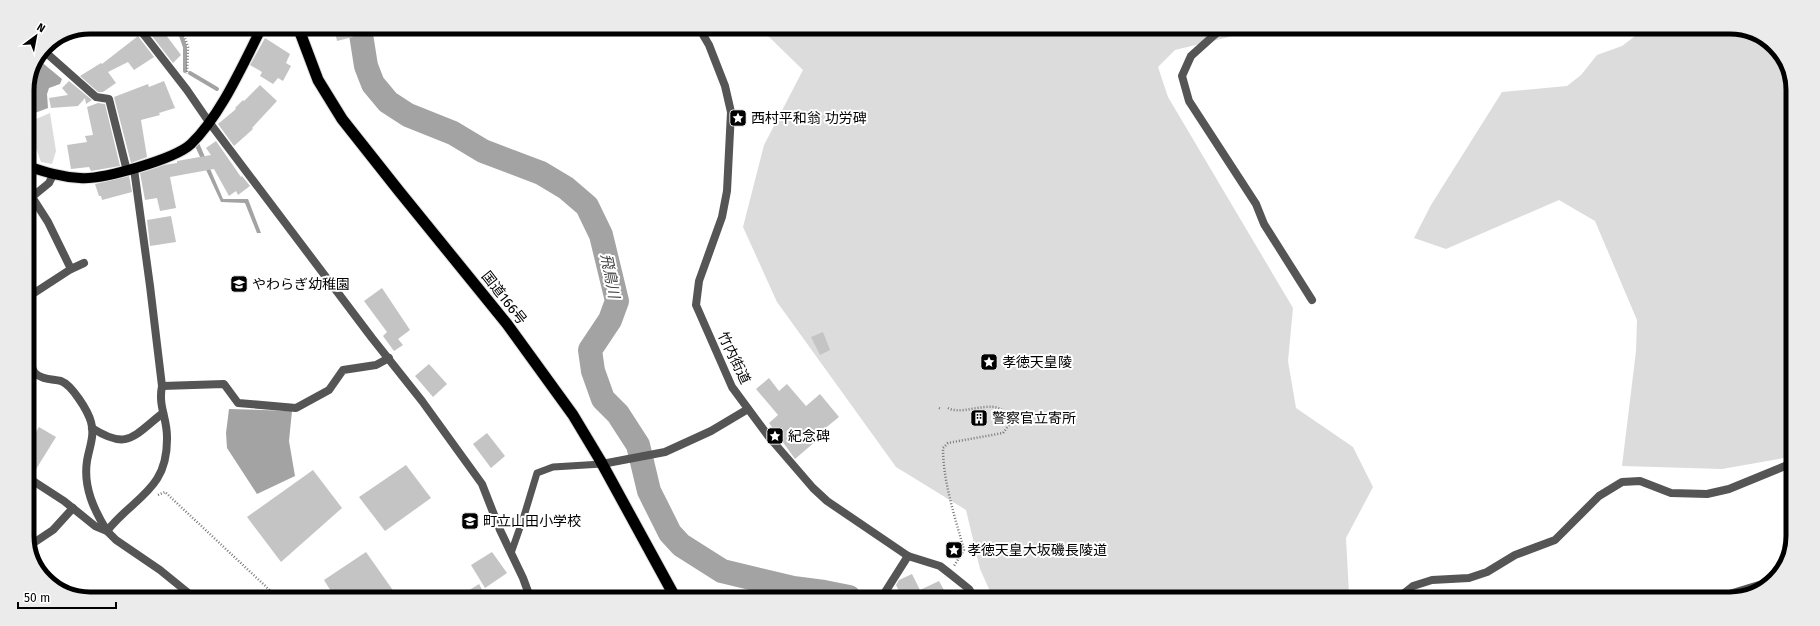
<svg xmlns="http://www.w3.org/2000/svg" width="1820" height="626" font-family="'Fira Sans','Noto Sans JP',sans-serif">
<style>
.green{fill:#dcdcdc}
.water{fill:#a3a3a3}
.lines{fill:none;stroke-linecap:round;stroke-linejoin:round}
.stream{stroke:#a3a3a3;stroke-width:4}
.river{stroke:#a3a3a3;stroke-width:24}
.building{fill:#c4c4c4}
.primary-casing{stroke:#dbdbdb;stroke-width:12}
.trunk-casing{stroke:#dbdbdb;stroke-width:13}
.path{stroke:#777;stroke-width:2.5;stroke-dasharray:1 2;stroke-linecap:butt}
.service{stroke:#555;stroke-width:7}
.minor{stroke:#555;stroke-width:8}
.tertiary{stroke:#555;stroke-width:8}
.primary{stroke:#000;stroke-width:10}
.trunk{stroke:#000;stroke-width:11}
.labels{text-anchor:middle;dominant-baseline:central;stroke-width:4;stroke-linejoin:round;paint-order:stroke}
.poi-label{font-size:14px;fill:#000;stroke:#fff;text-anchor:start}
.street-label{font-size:14px;fill:#000;stroke:#fff}
.water-label{font-size:15px;font-style:italic;fill:#444;stroke:#fff}
.rim{fill:none;stroke:#000;stroke-width:5}
</style>
<rect width="100%" height="100%" fill="#fff"/>
<g class="green">
<path d="M755,28l507,1 -87,21 -17,17 10,30 125,211 -5,53 8,47 57,39 20,40 -27,51 3,56 -7,4h-349l-13,-29 -14,-59 -70,-43 -119,-165 -34,-75 21,-82 39,-75 -36,-35z"/>
<path d="M1643,30h107l30,21 13,34 -3,372 -68,12 -100,-3 14,-115 1,-31 -42,-99 -36,-21 -113,49 -32,-11 17,-33 71,-113 65,-6 14,-11 16,-20 25,-9z"/>
<path d="M50,113l6,38 -4,13 -11,-2 -14,-39z"/>
</g>
<g class="water">
<path d="M39,60l23,19 -2,5 -11,4 -2,6 1,14 -21,8v-30z"/>
<path d="M199,143l24,56h25l13,34h-4l-12,-30 -24,-1 -26,-56z"/>
<path d="M229,409l63,2 -3,30 6,35 -38,18 -30,-46 -1,-15z"/>
</g>
<g class="lines">
<g class="stream">
<path d="M178,27l7,20v24"/>
<path d="M190,73l27,16"/>
</g>
<path class="river" d="M360,28l6,38 7,18 15,18 20,13 45,18 30,18 58,22 25,15 21,18 14,29 16,66 -7,19 -20,30 3,21 10,28 15,15 20,31 11,46 21,42 11,12 41,26 71,17 31,4 25,5"/>
</g>
<g class="building">
<path d="M145,27h15l21,28 -8,8z"/>
<path d="M334,27l17,1 2,9 -16,4z"/>
<path d="M138,36l16,21 -20,13 -6,-8 -20,10 8,11 -13,9h-5l-18,-16 21,-13 1,1z"/>
<path d="M265,38l25,16 -4,9 5,3 -8,15 -5,-3 -5,6 -13,-8 2,-4 -12,-7z"/>
<path d="M69,81l23,19 -6,4 -1,-6 -7,8 -27,2 -2,-10 19,-3 -6,-7z"/>
<path d="M164,81l11,27 -16,5 1,2 -19,5 6,37 -16,6 -17,-66 34,-13 1,3z"/>
<path d="M260,85l17,16 -25,27 1,1 -19,17 -16,-22 18,-15 -1,-1 8,-8 1,1z"/>
<path d="M98,103l7,1 15,62 -29,5 -2,-4 -18,2 -4,-24 20,-3 -2,-6 8,-1 -6,-28z"/>
<path d="M216,141l25,36 1,-1 8,10 -12,9 -2,-4 -7,5 -15,-27 -44,8 6,31 -16,3 -3,-13 -12,2 -5,-27 24,-8 13,-2v-2l34,-6 -5,-7z"/>
<path d="M129,176l3,16 -30,8 -1,-4h-2l-4,-12z"/>
<path d="M171,216l5,26 -26,4 -3,-26z"/>
<path d="M382,288l28,42 -12,9 5,6 -9,6 -11,-15 4,-4 -23,-31z"/>
<path d="M823,332l7,18 -10,5 -9,-18z"/>
<path d="M429,364l18,20 -14,13 -18,-21z"/>
<path d="M769,378l10,13 8,-7 19,22 14,-12 19,23 -26,21 3,3 -21,18 -26,-36 9,-8 -22,-26z"/>
<path d="M39,427l17,10 -23,37 -6,-2v-25z"/>
<path d="M487,433l18,23 -14,12 -18,-24z"/>
<path d="M406,465l25,33 -46,33 -26,-34z"/>
<path d="M313,470l29,38 -61,54 -34,-45z"/>
<path d="M366,552l31,44h-63l-10,-16z"/>
<path d="M492,552l15,21 -22,15 -14,-23z"/>
<path d="M912,574l8,16 19,-9 6,11 -10,5h-33l-6,-12 3,-5z"/>
<path d="M479,584l7,13 -26,-1z"/>
</g>
<g class="lines">
<defs>
<path id="primary" d="M27,166c18,6 34,11 53,12 22,2 95,-19 111,-34 30,-29 52,-80 71,-117"/>
<path id="trunk" d="M298,27l20,53 24,39 57,72 108,133 66,91 27,45 75,137"/>
</defs>
<use href="#primary" class="primary-casing"/>
<use href="#trunk" class="trunk-casing"/>
<g class="path">
<path d="M181,27l7,20 -1,27"/>
<path d="M27,135l8,21"/>
<path d="M939,408l2,1"/>
<path d="M948,408c18,10 57,-18 61,17l-6,8 -55,10 -5,5c0,34 12,69 21,102l-10,16"/>
<path d="M158,495l7,-3 111,104"/>
</g>
<path class="service" d="M511,553l13,-37 13,-43 16,-6 49,-3"/>
<g class="minor">
<path d="M138,27l49,63 22,32 163,216 50,63 60,83 18,46 23,48 7,19"/>
<path d="M699,28l10,17 16,41 6,26 -4,79 -5,26 -23,64 -3,24 36,82 37,50 44,51 14,13 81,55 32,10 9,7 20,16 5,9"/>
<path d="M1221,29l-30,27 -9,20 7,25 67,103 8,20 48,76"/>
<path d="M43,50l53,47 13,2 18,72"/>
<path d="M32,197l16,25 23,47"/>
<path d="M27,201l22,-18 4,-8"/>
<path d="M28,297l43,-28 13,-6"/>
<path d="M27,350c3,6 4,19 8,23 7,7 17,6 26,8 11,4 27,30 30,41 4,14 -2,26 -4,39 -4,26 7,49 20,70 28,-35 61,-41 60,-94 0,-20 -9,-30 -5,-51l-12,-100 -16,-117"/>
<path d="M162,386l62,-2 14,19 58,5 33,-18 14,-20 33,-5 13,-7"/>
<path d="M92,428c36,23 41,8 71,-15"/>
<path d="M602,464l63,-12 46,-21 37,-22"/>
<path d="M27,477l37,24 31,25 12,5 9,9 44,30 32,26"/>
<path d="M29,546l24,-16 20,-22"/>
<path d="M882,597l26,-41"/>
<path d="M1398,598l15,-12 19,-6 37,-2 18,-6 28,-17 40,-15 44,-44 23,-14 18,-1 31,12 36,1 22,-5 61,-25"/>
</g>
<path class="tertiary" d="M1713,599l59,-18"/>
<use href="#primary" class="primary"/>
<use href="#trunk" class="trunk"/>
</g>
<defs>
<symbol id="sight-square" viewBox="-11 -11 22 22"><rect x="-9" y="-9" width="18" height="18" rx="4" fill="#000" stroke="#fff"/><path d="M0-6L1.8-2.2L6-1.7L2.9 1.2L3.7 5.4L0 3.3L-3.7 5.4L-2.9 1.2L-6-1.7L-1.8-2.2Z" fill="#fff"/></symbol>
<symbol id="school-square" viewBox="-11 -11 22 22"><rect x="-9" y="-9" width="18" height="18" rx="4" fill="#000" stroke="#fff"/><path d="M0-5L7-2L0 1L-7-2ZM-4 1L0 2.5L4 1V4Q0 6-4 4Z" fill="#fff"/></symbol>
<symbol id="building-square" viewBox="-11 -11 22 22"><rect x="-9" y="-9" width="18" height="18" rx="4" fill="#000" stroke="#fff"/><path d="M-4-6H4V6H1V3H-1V6H-4ZM-2.5-4.3h1.7v1.8h-1.7ZM.8-4.3h1.7v1.8H.8ZM-2.5-1h1.7V.8h-1.7ZM.8-1h1.7V.8H.8Z" fill="#fff"/></symbol>
</defs>
<g fill-rule="evenodd">
<use href="#sight-square" x="728" y="108" width="20" height="20"/>
<use href="#school-square" x="229" y="274" width="20" height="20"/>
<use href="#sight-square" x="979" y="352" width="20" height="20"/>
<use href="#building-square" x="969" y="408" width="20" height="20"/>
<use href="#sight-square" x="765" y="426" width="20" height="20"/>
<use href="#school-square" x="460" y="511" width="20" height="20"/>
<use href="#sight-square" x="944" y="540" width="20" height="20"/>
</g>
<g class="labels">
<g class="poi-label">
<text x="751" y="118">西村平和翁 功労碑</text>
<text x="252" y="284">やわらぎ幼稚園</text>
<text x="1002" y="362">孝徳天皇陵</text>
<text x="992" y="418">警察官立寄所</text>
<text x="788" y="436">紀念碑</text>
<text x="483" y="521">町立山田小学校</text>
<text x="967" y="550">孝徳天皇大坂磯長陵道</text>
</g>
<g class="street-label">
<text transform="translate(504 298) rotate(52)">国道166号</text>
<text transform="translate(734 358) rotate(64)">竹内街道</text>
</g>
<g class="water-label">
<text transform="translate(610 276) rotate(79)">飛鳥川</text>
</g>
</g>
<path d="M0 0H1820V626H0ZM90 34H1730A56 56 0 0 1 1786 90V536A56 56 0 0 1 1730 592H90A56 56 0 0 1 34 536V90A56 56 0 0 1 90 34Z" fill="#ebebeb" fill-rule="evenodd"/>
<path class="rim" d="M90 34H1730A56 56 0 0 1 1786 90V536A56 56 0 0 1 1730 592H90A56 56 0 0 1 34 536V90A56 56 0 0 1 90 34Z"/>
<g transform="translate(36 36) rotate(32)" stroke="#ffffff" stroke-width="3" paint-order="stroke">
<path d="M0-3L7 15L0 10L-7 15Z" fill="#000000"/>
<text y="-6" font-size="11" font-weight="bold" text-anchor="middle" fill="#000000">N</text>
</g>
<path d="M18 602v6h98v-6" fill="none" stroke="#000000" stroke-width="2"/>
<text x="24" y="602" font-size="12" fill="#000000" stroke="#ffffff" stroke-width="3" paint-order="stroke">50 m</text>
</svg>
